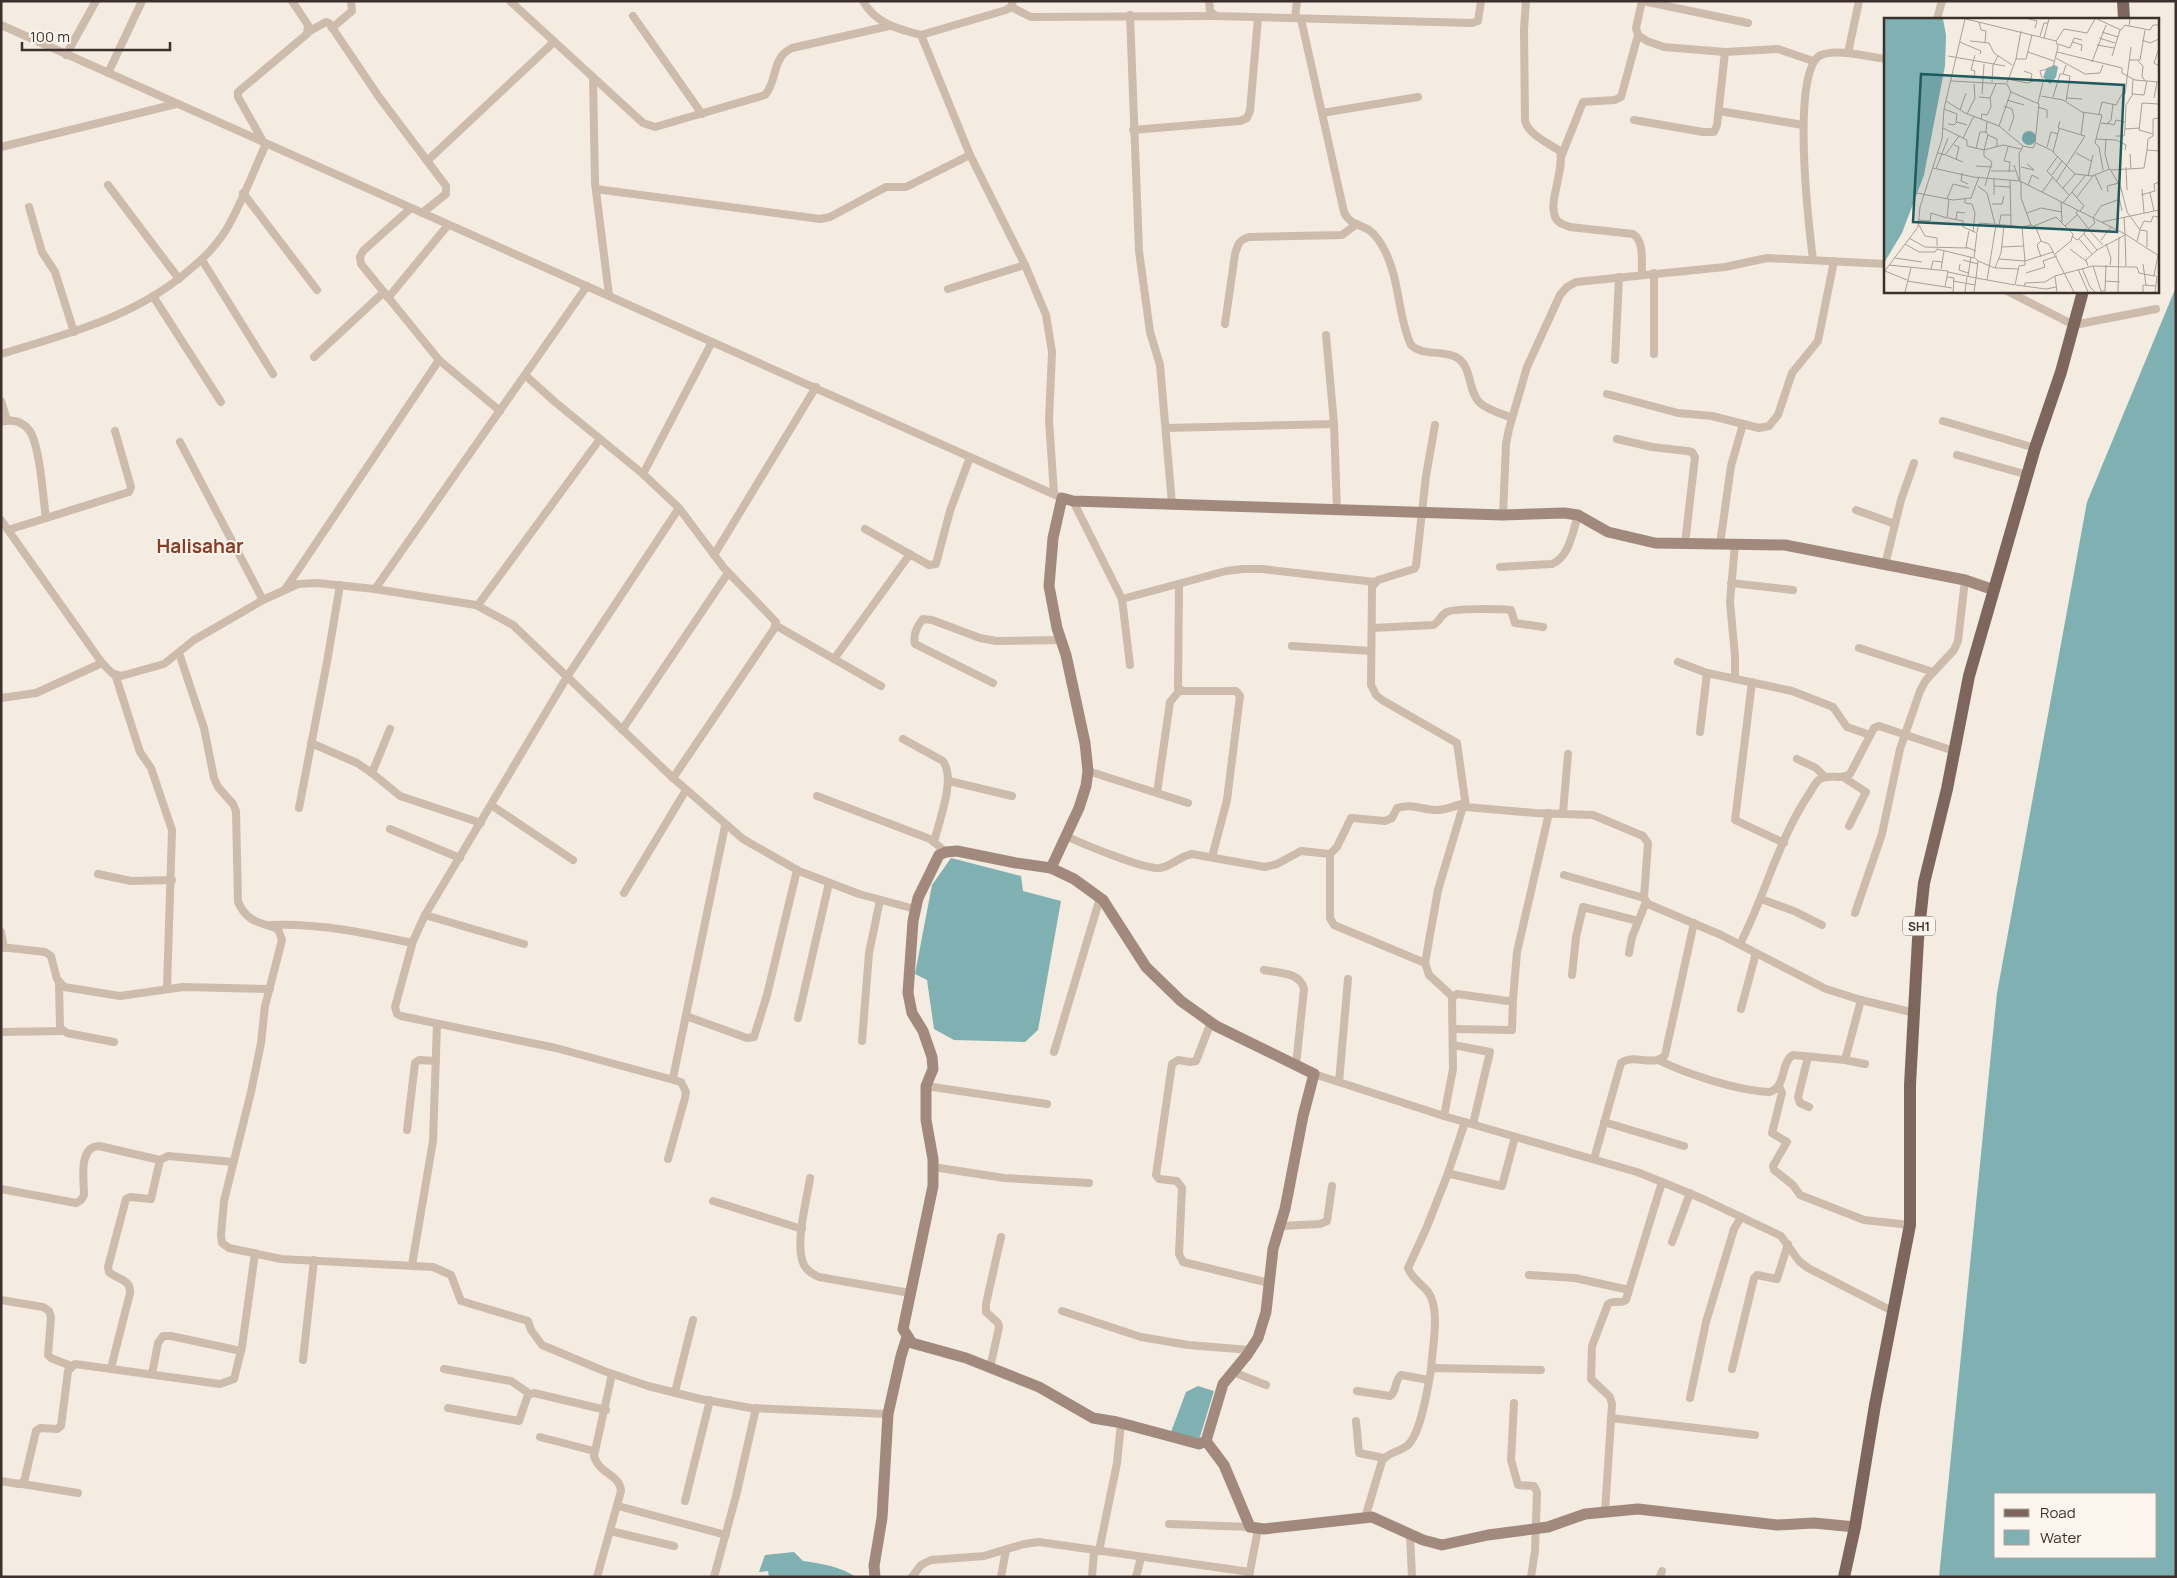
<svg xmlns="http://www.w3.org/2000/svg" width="2177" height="1578" font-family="Manrope,sans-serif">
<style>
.water{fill:#7fb0b2;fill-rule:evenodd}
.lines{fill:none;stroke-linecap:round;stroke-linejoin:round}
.street{stroke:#cdbbac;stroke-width:8}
.secondary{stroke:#a18a7d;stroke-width:11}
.primary{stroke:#7d675c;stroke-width:12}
.labels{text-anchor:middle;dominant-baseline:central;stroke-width:4;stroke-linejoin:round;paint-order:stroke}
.shield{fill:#fbf5ee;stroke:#756b66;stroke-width:1}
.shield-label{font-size:12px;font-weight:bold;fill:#3b302b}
.district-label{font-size:19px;font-weight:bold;fill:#8c3b22;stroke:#fbf5ee}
.inset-road{fill:none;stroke:#aaa098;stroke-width:1}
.view{fill:#1f5a5e;fill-opacity:0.15;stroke:#1f5a5e;stroke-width:2.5}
.inset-edge{fill:none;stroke:#3b302b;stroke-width:2.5}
</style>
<rect width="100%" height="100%" fill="#f4ebe1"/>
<g class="water">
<path d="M2176,287v1290h-237l58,-584 90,-491zM1996,1494h160v63h-160z"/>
<path d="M951,858l70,18 2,15 38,10 -23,129 -13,12 -71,-2 -20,-11 -7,-49 -12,-6 17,-89z"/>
<path d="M1198,1386l16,5 -15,49 -28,-8 15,-40z"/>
<path d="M794,1552l9,9c20,3 36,5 53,16h-87l-1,-6 -9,1 6,-17z"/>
</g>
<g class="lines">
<g class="street">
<path d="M510,1l133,122 12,4 110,-32c13,-15 6,-37 27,-47l97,-22"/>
<path d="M863,1c13,23 35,28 58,34l49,120 55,110 21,50 6,37 -3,68 5,74"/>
<path d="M1209,1l1,10 6,5 256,7 6,-2 3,-20"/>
<path d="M1526,1l-2,28 1,92c4,14 23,22 35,30 5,20 -13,51 -4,68 3,5 9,6 14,8l63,7c12,8 8,28 9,41"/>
<path d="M1642,1l-6,27 2,7 9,6 17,6 61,5 53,-3 35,12"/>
<path d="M1643,1l105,22"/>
<path d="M1011,7l20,10 185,-1"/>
<path d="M1130,15l9,236 11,81 10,33 12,139"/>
<path d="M633,16l69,98"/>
<path d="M1295,18l2,-17"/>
<path d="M1301,19l43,193c5,12 15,12 25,18 7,5 12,13 16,21 15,30 13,67 26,94 12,12 35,4 48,14 13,10 9,33 21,44 8,7 22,11 32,15"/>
<path d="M1937,19l5,-18"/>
<path d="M1,25l1061,473"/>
<path d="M332,28l20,-17 -1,-10"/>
<path d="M308,32l18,-10 3,1 50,74 67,89v8l-24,19"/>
<path d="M921,35l85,-25 5,-3 2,-6"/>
<path d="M1848,53l11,-52"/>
<path d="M66,55l30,-54"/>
<path d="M108,73l34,-72"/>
<path d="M593,77l2,106 14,112"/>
<path d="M1719,111l84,14"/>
<path d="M1322,113l96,-16"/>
<path d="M1634,120l69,12h11l3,-7 8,-73"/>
<path d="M1133,130l107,-9 7,-3 3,-7 8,-93"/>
<path d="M264,143l-26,-46v-5l69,-58 1,-9 -16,-24"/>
<path d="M1,147l175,-43"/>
<path d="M1561,157l22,-55 32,-2 6,-3 17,-62"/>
<path d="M427,161l127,-119"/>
<path d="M108,185l71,94"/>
<path d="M596,189l224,30 10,-2 56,-30h20l64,-32"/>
<path d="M243,193l74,97"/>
<path d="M29,207l13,45 13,20 19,60"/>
<path d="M411,208l-48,43 -3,6 1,7 78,96 61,51"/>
<path d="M202,260l71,114"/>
<path d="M1813,260c-4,-32 -23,-191 8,-205 16,-7 48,2 65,4"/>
<path d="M948,289l77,-24"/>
<path d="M2007,291l67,34 82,-16"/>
<path d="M153,296l68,106"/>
<path d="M388,298l60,-73"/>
<path d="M1225,324l10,-70c3,-10 4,-14 14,-17l93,-2 15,-11"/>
<path d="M1326,335l8,89 3,86"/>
<path d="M1,354c66,-20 133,-37 186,-82 15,-12 29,-26 39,-42 16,-27 27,-58 40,-86"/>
<path d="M1654,354v-81"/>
<path d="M314,357l70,-65"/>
<path d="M1615,360l4,-83"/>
<path d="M525,375l30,27 88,72 36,34 45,60 52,54 -2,7 -101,149"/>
<path d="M1607,394l71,19 34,3 47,12 10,-2 9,-11 14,-42 26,-32 16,-80"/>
<path d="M1,401l6,19"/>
<path d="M1943,421l92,27"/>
<path d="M1,422c11,-3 21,-1 28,8 11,14 14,68 17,88"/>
<path d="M1435,425l-9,51 -10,90 -2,3 -36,11 -6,7 -1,98 5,10 6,5 75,43 9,64 69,6 58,2 50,21 5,7 -4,55 4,6 73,31 105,54 35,11 54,13"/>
<path d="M1166,428l168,-4"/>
<path d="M1617,439l35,8 35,4 5,1 3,5 -10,87"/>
<path d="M180,442l83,158"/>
<path d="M1957,455l71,20"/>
<path d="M643,474l69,-132"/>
<path d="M1073,501l49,98 8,66"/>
<path d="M1856,510l39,14"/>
<path d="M1503,515l3,-71 3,-15 18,-62 33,-72 7,-8 9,-5 149,-15 42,-9 119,6"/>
<path d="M1,520l101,143 11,11 8,2 43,-12 30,-24 69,-40 35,-16 19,-1 58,6 101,16 37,20 160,153 70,61 56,32 60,23 56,15"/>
<path d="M865,529l64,36 7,-1 14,-53 20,-54"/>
<path d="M8,530l121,-38 2,-5 -16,-56"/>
<path d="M1720,544l11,-78 12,-42"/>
<path d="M714,555l102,-168"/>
<path d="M1885,565l16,-65 13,-37"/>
<path d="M1500,567l52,-3c17,-6 21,-33 26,-49"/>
<path d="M1731,583l62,7"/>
<path d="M1179,584l-1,104 5,3h53l4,5 -13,104 -15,57"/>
<path d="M286,588l153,-228"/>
<path d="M375,589l212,-303"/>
<path d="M1122,599l104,-28 17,-2h19l113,13"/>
<path d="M478,605l122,-166"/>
<path d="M775,625l106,61"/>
<path d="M1372,628l61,-3c7,-3 7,-10 14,-13 8,-4 53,-3 64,-2l4,13 28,4"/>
<path d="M1292,646l79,5"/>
<path d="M1859,648l74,24"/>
<path d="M179,653l25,75 10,50 4,9 15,17 3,7 2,91c9,20 21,20 40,27l4,11 -17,66 -4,37 -10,49 -27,109 -3,34 1,8 7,5 52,11 152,8 18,8 10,26 67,20 3,9 11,15 62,26 44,15 52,13 51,9 137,6"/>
<path d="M834,659l76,-105"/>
<path d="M1678,662l29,11 85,18 41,16 14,20 23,8"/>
<path d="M115,674l25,78 11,16 21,62 -5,158"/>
<path d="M1735,678v-22l-5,-54 5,-58"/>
<path d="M1752,682l-17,138 49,23"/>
<path d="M993,683l-78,-39c-2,-9 2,-18 8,-25l9,1 48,18 16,3 65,-1"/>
<path d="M1,698l35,-5 66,-30"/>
<path d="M622,730l106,-157"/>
<path d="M1700,732l7,-59"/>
<path d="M903,739l40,22c13,18 -4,60 -9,81"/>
<path d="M311,743l46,20 15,10 28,23 81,27"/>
<path d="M1797,759l19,9 9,9"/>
<path d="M1088,771l100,32"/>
<path d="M372,773l18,-44"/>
<path d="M1843,777l23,15 -17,34"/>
<path d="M949,781l63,15"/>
<path d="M1157,793l13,-91 10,-12"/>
<path d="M817,796l113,43 16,13"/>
<path d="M491,805l82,55"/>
<path d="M299,808l28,-146 13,-77"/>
<path d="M1563,813l5,-59"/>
<path d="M390,829l70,29"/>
<path d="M1066,836c17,8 79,34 94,32 12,-2 20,-12 32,-14l73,13 12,-3 24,-13 29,3 7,-7 14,-29 34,3 7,-3 5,-10c15,-5 25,2 40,2 9,0 18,-4 27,-7"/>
<path d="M1330,854v64l4,7 91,38"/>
<path d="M98,874l33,7 41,-1"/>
<path d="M1564,875l80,23"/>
<path d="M624,893l62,-103"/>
<path d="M1761,899l33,12 28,14"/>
<path d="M1855,913l27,-79 18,-85 20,-58 6,-11 28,-30 4,-9 7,-61"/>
<path d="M425,915l99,29"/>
<path d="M271,925c48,-2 94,8 141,18"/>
<path d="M1,932l3,16"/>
<path d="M1740,944c25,-48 38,-104 69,-150 3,-4 6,-12 11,-15 9,-6 21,2 30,-5l24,-46 5,-2 75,25"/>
<path d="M1,947l44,5 6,4 6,23 7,8 56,9 63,-9 87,2"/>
<path d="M1629,953l3,-16 14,-35"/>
<path d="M1264,970c15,3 36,2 40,19l-8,76"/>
<path d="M1572,975l4,-38 7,-30 55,14"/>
<path d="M59,984l1,44 7,5 47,9"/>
<path d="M1453,997l-24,-22 -4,-12 13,-73 26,-87"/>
<path d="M1741,1009l15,-56"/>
<path d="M686,1016l61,22 7,-1 13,-42 30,-125"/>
<path d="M798,1018l31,-135"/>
<path d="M1211,1022l-15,39 -6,1 -12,-2 -6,4 -16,111 3,4 18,2 5,7 -3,66 4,8 86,21"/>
<path d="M1453,1029l59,1 1,-31"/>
<path d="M1,1032l62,-1"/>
<path d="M862,1041l7,-88 11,-53"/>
<path d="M1453,1045l37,7 -17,72"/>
<path d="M1054,1052l46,-154"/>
<path d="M1808,1057l-10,40 2,6 9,4"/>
<path d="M1658,1060c29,14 80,31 112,32 17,-6 10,-29 23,-37l52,5 20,4"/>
<path d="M1845,1060l16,-60"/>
<path d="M1314,1074l130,42 193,56 25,10 41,17 78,37 18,25 9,7 86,44"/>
<path d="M673,1078l52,-252"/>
<path d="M1339,1082l9,-103"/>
<path d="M926,1086l121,18"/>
<path d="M1779,1086l3,7 -10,40 15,9 -14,24 1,4 19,15 7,10 64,25 46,5"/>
<path d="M1444,1116l9,-47 -1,-71 5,-4 51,7 5,-2 4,-47 32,-139"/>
<path d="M1604,1122l80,24"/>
<path d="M407,1130l8,-67 4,-3 17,1"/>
<path d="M668,1159l17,-61 1,-6 -5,-10 -125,-34 -155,-32 -4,-2 -2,-7 18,-66 12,-26 142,-238 112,-169"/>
<path d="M1594,1159l27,-96c12,-10 34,5 44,-8l29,-132"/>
<path d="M933,1167l71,11 85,5"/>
<path d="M1447,1176l18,-54"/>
<path d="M810,1178c-3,22 -16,67 -6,87 3,6 9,9 15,12l91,16"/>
<path d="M1,1189l75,14 5,-3 3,-5c0,-16 -6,-48 15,-49l61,14"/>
<path d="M713,1201l89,28"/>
<path d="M1281,1226l39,-2 7,-3 5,-35"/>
<path d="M1672,1242l18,-49"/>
<path d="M412,1265l21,-124 4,-117"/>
<path d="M1529,1275l46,3 54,12"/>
<path d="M1,1300l42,7 6,4 2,6 -3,38 3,3 20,8"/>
<path d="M1062,1311l79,26 47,8 62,5"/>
<path d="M303,1360l11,-100"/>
<path d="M111,1368l19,-75c1,-14 -12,-13 -21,-21l-1,-5 18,-68 4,-2 21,2 9,-39 8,-4 65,6"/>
<path d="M990,1368l9,-41 -1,-4 -12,-11v-8l15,-67"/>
<path d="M444,1369l67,12 19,13"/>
<path d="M1732,1369l22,-91 3,-3 20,4 11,-35"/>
<path d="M1431,1370c1,-21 10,-61 -3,-78 -7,-9 -16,-13 -20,-24l18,-39 21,-53 4,-2 51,12 13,-49"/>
<path d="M1233,1372l33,13"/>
<path d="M152,1374l6,-31 5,-7h8l70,15"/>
<path d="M1357,1391l33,5c7,-4 4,-15 11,-21l28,5"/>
<path d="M675,1392l18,-72"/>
<path d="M1690,1398l16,-76 28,-93 7,-12"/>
<path d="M1514,1403l-3,57 7,25 16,1 3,6 -2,59 -4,26"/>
<path d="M448,1408l71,13 9,-26 6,-2 72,17"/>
<path d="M1611,1418l144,17"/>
<path d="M1356,1421l3,32 25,5"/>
<path d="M540,1437l54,14"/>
<path d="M1,1481l18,3 5,-2 12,-51 4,-3 17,1 4,-3 7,-55 7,-7 145,20 14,-5 8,-32 13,-94"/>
<path d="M22,1484l56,9"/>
<path d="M685,1501l25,-101"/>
<path d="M618,1506l108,29"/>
<path d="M1605,1512l7,-108 -2,-7 -19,-18 1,-33 16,-42c6,-5 12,1 18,-4l36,-118"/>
<path d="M1365,1518l17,-57c6,-9 18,-9 26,-16 13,-12 20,-58 23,-75l2,-2 108,2"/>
<path d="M1169,1524l81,3"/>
<path d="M610,1531l64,15"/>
<path d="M1410,1534l2,43"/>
<path d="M1099,1551l18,-88 4,-40"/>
<path d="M1249,1576l9,-47"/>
<path d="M597,1577l24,-86c-1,-17 -22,-17 -27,-35l18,-82"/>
<path d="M714,1577l22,-81 20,-88"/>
<path d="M912,1577l9,-12 10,-5 53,-4 40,-12 15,-2 211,30"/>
<path d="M1001,1577l5,-27"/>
<path d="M1092,1577l2,-27"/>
<path d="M1136,1577l5,-20"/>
<path d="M1660,1577l2,-6"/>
</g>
<g class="secondary">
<path d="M1051,868l23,11 29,21 43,67 35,34 35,25 98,48 -11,42 -18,93 -12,40 -7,63 -8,26 -11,17 -24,29 -17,57 18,24 26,62 14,2 108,-12 51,23 19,5 46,-10 60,-8 37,-13 53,-5 139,16 37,-2 41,4"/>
<path d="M1206,1441l-7,3 -82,-22 -24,-4 -54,-31 -73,-29 -54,-15 -9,-14 30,-143v-27l-7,-39v-34l7,-17 -1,-12 -9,-26 -11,-18 -4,-20 5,-72 5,-23 21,-43 7,-3 11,-1 59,12 35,5 28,-60 7,-22 2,-15 -3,-28 -19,-88 -9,-27 -8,-42 4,-48 9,-40 11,3 430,14 61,-2 14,2 30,17 47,11 130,2 180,35 29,10"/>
<path d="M875,1577l-1,-11 8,-48 6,-104 13,-58 6,-19"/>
</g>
<g class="primary">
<path d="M2123,1l1,18"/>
<path d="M1844,1577l11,-50 20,-122 35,-180v-140l8,-146 6,-56 23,-94 22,-113 66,-228 26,-76 22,-81"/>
</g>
</g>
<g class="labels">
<rect class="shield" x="1903" y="916.5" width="32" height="19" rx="4"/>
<g class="shield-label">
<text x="1919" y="926">SH1</text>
</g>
<g class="district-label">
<text x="200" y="546">Halisahar</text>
</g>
</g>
<g transform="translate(1884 18)">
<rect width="275" height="275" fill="#f4ebe1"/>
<path d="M0,1h59l3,16 -1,31 -21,109 -22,58 -18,30zM171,47l3,2 -2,10 -6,7 -7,-7 4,-9zM138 120a7 7 0 1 1 14 0a7 7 0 1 1-14 0Z" fill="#7fb0b2"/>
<path class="inset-road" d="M82,1l78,19 5,-19M145,1l8,2 -2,7M213,1l24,11 4,-5 4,1 1,-7M95,4l2,8 5,1 -1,11M245,8l21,4 3,-5h6M218,14l16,5M156,18l4,-13h4M215,20l16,5M258,22l8,3 9,-4M86,23l19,2 5,10 18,12M172,23l8,-12 23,4 8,-14M76,24l21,9 -1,3M189,24l9,3 -1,6M174,26l12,4 4,-10 8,2M213,27l17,3M274,33l-4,12 5,3M144,34l26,9M173,34l65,16v5l13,7 24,2M64,38l57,10M228,38l8,-26M172,40l29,16 15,-1 3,-8M132,41l5,-28M245,42h11l5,-30M254,43l5,5 -1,10 3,5M208,44l14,-37M182,47l-3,9 7,2 -4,25M140,53l8,3 -2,9M90,59l1,-6 -4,-1 4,-15M124,61l19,4 13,-4M249,61l-1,15 12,1 3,-14M67,63l56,3 4,8 -12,34 24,20M108,64l1,-17 5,-9M123,65l9,-24h10l6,-24M127,74l28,12 -4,40 -2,4 -10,-2 -4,8 1,27M98,76l2,-30M157,78l22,4 19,12 20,3 -7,28 4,4 4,23M95,79l11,1 6,-14M169,79l7,-23h3M183,80l15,1M270,80l3,-16M123,82l17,5M62,83l19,12 34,13M154,85l5,-21 -3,-11 13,-4 5,-20 -2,-6 -12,-3M120,88l8,3 2,8 -5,14M154,89l9,3v8M60,91l13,5 -1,8M76,92l6,-17M83,96l8,-16 -1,-14M215,96l3,-12 14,3 6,-11h3l6,-47M97,101l1,-5 5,1 4,-8 -1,-10M217,105l6,1 4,-4 2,-16M223,105l7,2 2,-5 9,2M64,106l6,1 3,-3 10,3M59,110l24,12v6l17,4v6l8,6 -7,24M241,111l1,-24 7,-11M102,114l2,3 -4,15 19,-5 18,4M269,116l-14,-4 3,-27 17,1M104,117l9,4v7M197,117l3,-23M232,118h8l1,-7 15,-1M79,120l11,-22M212,121l20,1 10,5 -1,5M222,121l-1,15 4,15M152,125l15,7 24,24 17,2 18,-7 11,19 6,24 13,18 -3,11M70,127l5,2 -3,13M124,129l-4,14 6,1 -1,10M163,129l4,-15 7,2M92,131l4,-17h6l1,-11M263,132l1,-11 5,-3v-17l6,-1M169,134l6,-23M54,135l7,2 14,-19M192,135l15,8M246,136l1,15M62,137l17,7M174,138l-11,15 22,24M130,147l5,15M92,148l16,1M137,149l13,3 -7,-6M242,149l1,23M49,150l40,9 47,4 105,53 34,22M52,151l12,-31M227,152l33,-2 3,-18 12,1M107,153h24M78,155l-1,8 7,3M168,157l10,-14M211,157l7,15M204,158l5,-21M110,160v17M126,162l1,45M137,163v17l10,27 5,3 5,13 8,3 25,48M172,164l29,-46 -27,-8 2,-7M144,167l4,-10 7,4M94,168l9,7 8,31M110,168l16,1M179,170l12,-14M258,171l2,24M158,174l11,-15M188,174l12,14 -4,5M224,174l-1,-6 12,-3M33,175l36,7 18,-2 8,-21M234,175l4,18M266,175l4,18M257,177l14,-4 -1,-7 5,-2M193,179l16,-21M63,181l6,-15 16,4M81,181v4l7,1 3,9 -2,19M177,184l1,20M179,185l22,-27M108,186h10l2,-8M194,192l-2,3 12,15M143,195l14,-5 21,4M240,199l1,17M64,200l15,3v6l14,6 -3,24 4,4 -2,17 -28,-6M209,200l8,-12 19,-7M72,201l1,-7 8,1M209,201l2,4 -7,6 15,16M34,202l12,1 1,-8 16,5 2,-19M218,204l57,-12M35,207l6,11 12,2v8M115,207l2,-10h10M120,207l18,2M147,207l-9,2 3,34 28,-9M150,208l22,-9 17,17 -2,7 -16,13M181,208l12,-11M256,211l4,-8 7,1 2,-6 6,1M256,212l7,1v16M85,213l-3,16 10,4M93,214l2,-9 25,2 -3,28 -6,15 -17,-7M200,216l13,16M188,218l5,4 7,-6 2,-6M25,220l16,9 43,1M195,221l13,15M217,222l10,-13M157,223l-4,4 4,12M21,226l14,8h16l2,-3 37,9M222,226l5,14 -1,7M118,229l22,-1M186,231l16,12M11,240l27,4M115,241l26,2M79,242l15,4M76,246l-1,6 9,3M259,246l3,21M5,247l59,6 -3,16M204,248l-2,-6 11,-10 28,-15M209,248l8,25h4M243,249h10l2,6 15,3M111,250l23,1M198,250l8,19 5,5M47,251l2,-8 10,1M57,251l3,-18M194,251l10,23M1,253l22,9M0,254l34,-45 2,-20 22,-68 2,-30 21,-90M142,255l19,-6 -2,-6 14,-5M84,258l3,-19M171,258l38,-10 33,1 -1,-33M63,259l7,1 -1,14M103,262l9,-55M23,263l45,7M69,263l22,4M221,263l15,1M132,267l30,4 10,-2M140,268l1,-3 20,-1 10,-6 2,16M221,273l1,-26M21,274l6,-24M81,274l2,-15M90,274l2,-14 39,7 4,-19 6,-1v-4M234,274l1,-55M259,274v-7l13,1M271,274l2,-15 -3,-2 5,-24"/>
<path class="view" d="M37,56l203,11 -7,147 -204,-10z"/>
<rect width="275" height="275" class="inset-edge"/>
</g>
<rect width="2177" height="1578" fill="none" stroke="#3b302b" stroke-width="5"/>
<rect x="1994" y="1493" width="162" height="65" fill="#fbf5ee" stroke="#aea6a0"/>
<rect x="2004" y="1509" width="25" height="8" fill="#7d675c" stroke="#aea6a0"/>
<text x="2040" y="1518" font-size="15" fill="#3b302b">Road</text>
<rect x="2004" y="1530" width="25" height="15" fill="#7fb0b2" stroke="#aea6a0"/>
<text x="2040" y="1543" font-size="15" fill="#3b302b">Water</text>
<path d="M22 42v8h148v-8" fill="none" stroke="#3b302b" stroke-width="2.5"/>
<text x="30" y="42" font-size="15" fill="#3b302b" stroke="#fbf5ee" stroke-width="4" paint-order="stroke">100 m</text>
</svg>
